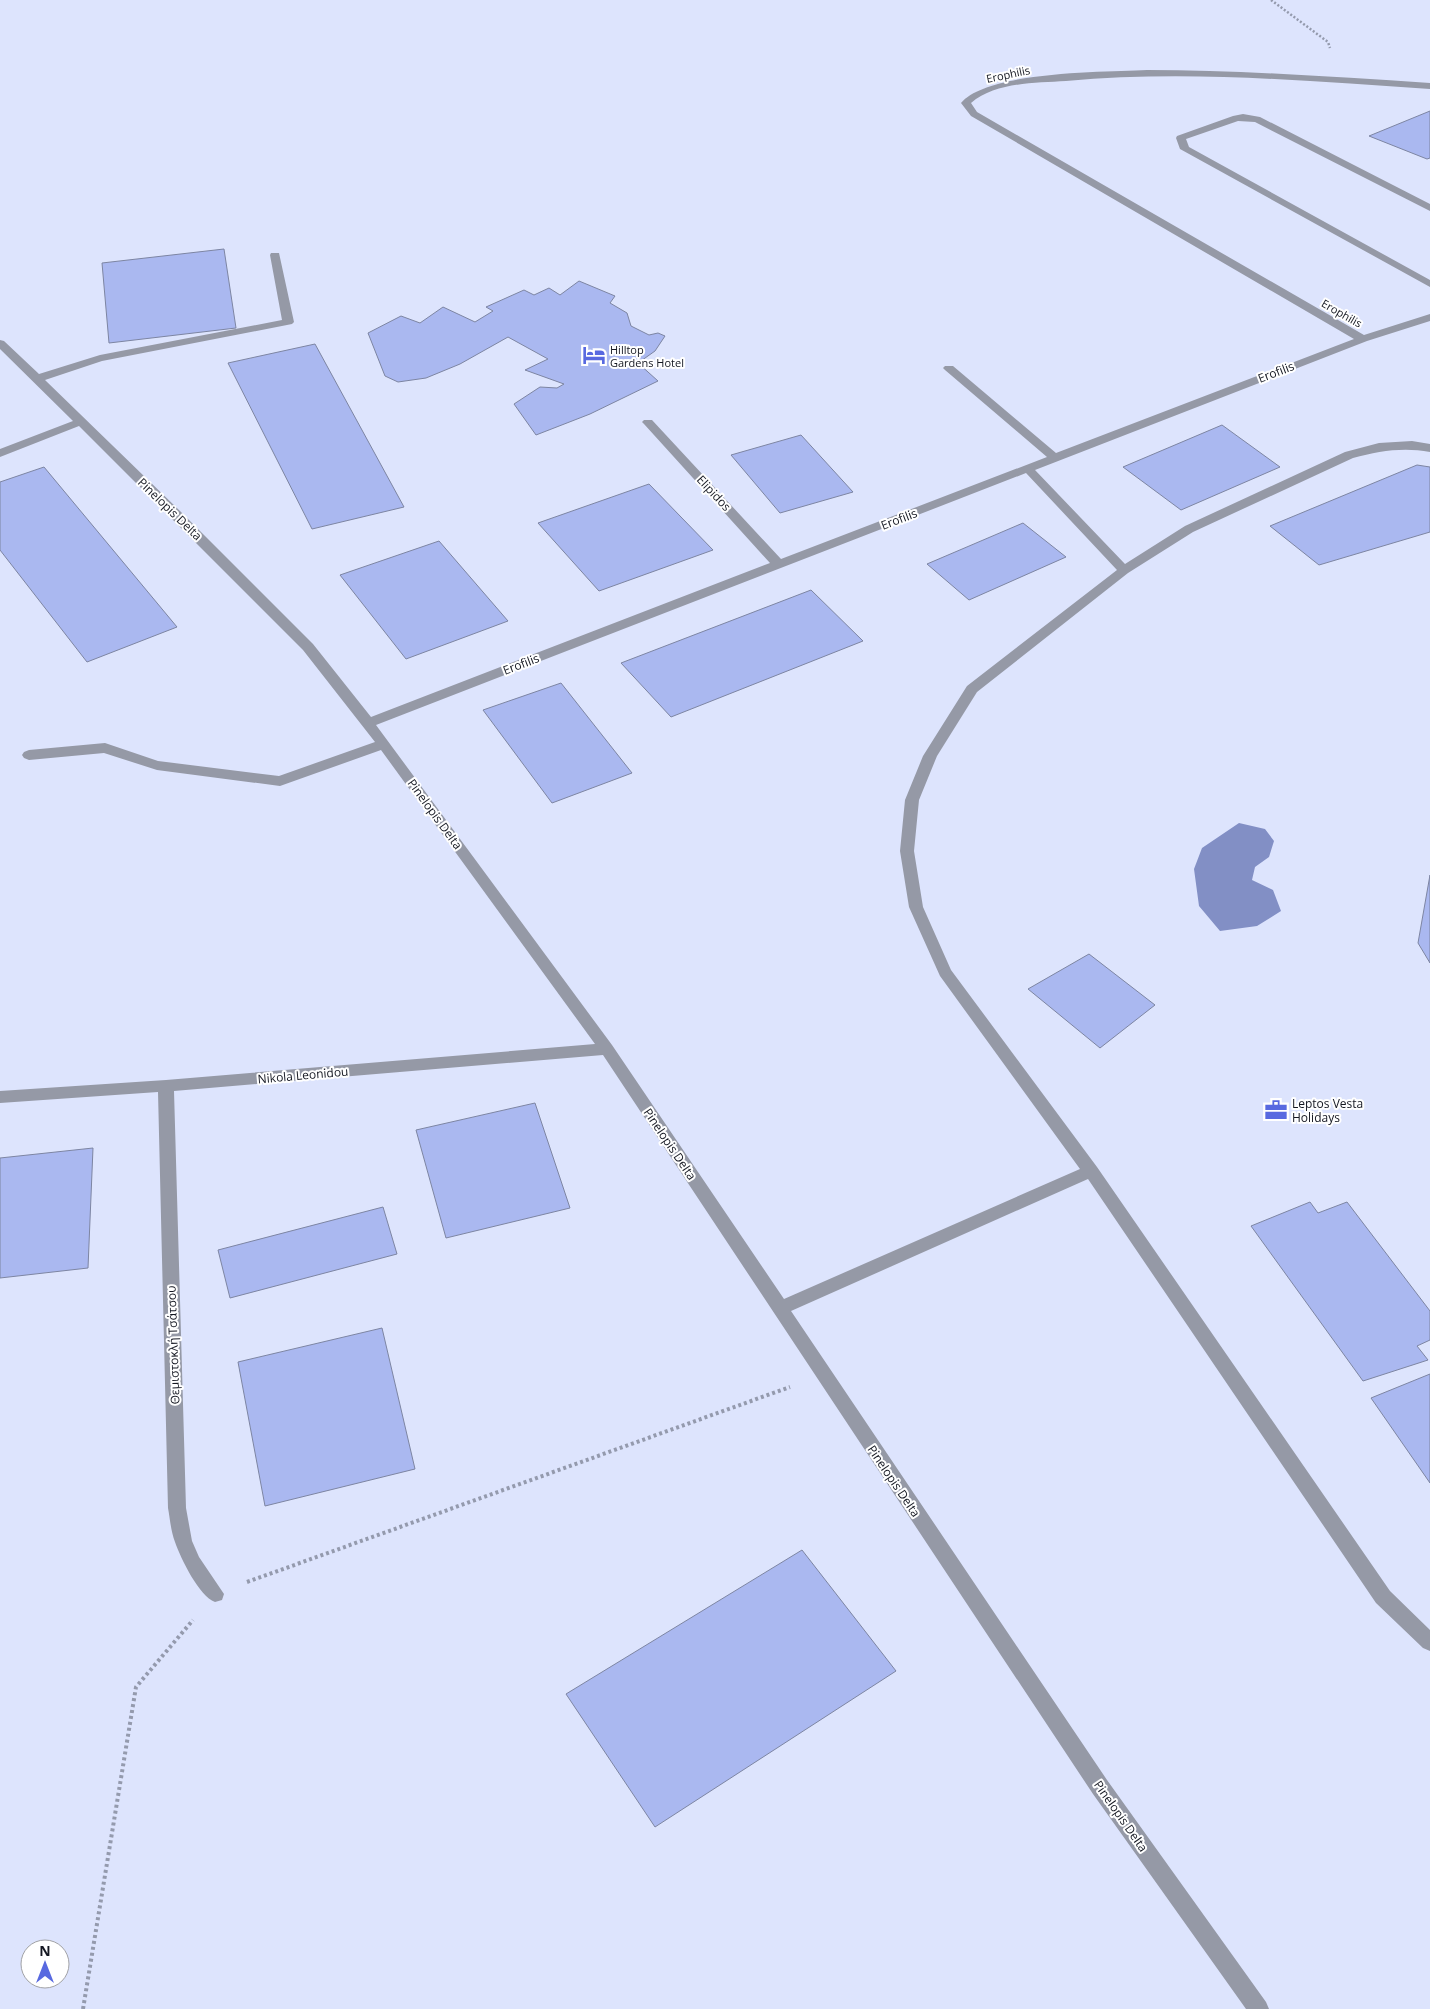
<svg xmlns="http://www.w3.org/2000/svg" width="1430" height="2009" font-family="'Open Sans',sans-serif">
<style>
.water{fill:#828fc5}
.building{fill:#aab8f0;stroke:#7d85a2}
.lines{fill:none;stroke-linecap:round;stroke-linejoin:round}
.path-far1{stroke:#949aad;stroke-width:2.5;stroke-dasharray:2 2;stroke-linecap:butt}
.path{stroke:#949aad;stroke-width:4;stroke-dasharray:3 3;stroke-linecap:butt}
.minor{fill:#9599a6;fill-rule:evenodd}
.labels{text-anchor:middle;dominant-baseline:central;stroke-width:4;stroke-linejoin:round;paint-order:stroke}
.far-street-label{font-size:11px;fill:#141721;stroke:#fff}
.far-poi-label{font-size:11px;fill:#141721;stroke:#fff;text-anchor:start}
.street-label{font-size:12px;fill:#141721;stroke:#fff}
.poi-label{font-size:12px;fill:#141721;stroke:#fff;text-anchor:start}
</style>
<rect width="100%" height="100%" fill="#dde4fd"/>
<path class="water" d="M1239,823l26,6 9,12 -5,16 -14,10 -3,13 21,10 8,21 -24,15 -37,5 -21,-25 -5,-37 8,-21z"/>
<g class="building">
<path d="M1430,111v47l-3,1 -58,-23z"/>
<path d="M224,249l12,79 -127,15 -7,-80z"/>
<path d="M579,281l36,15 -5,7 17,10 4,13 18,9 9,-2 7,3 -10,15 -17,12 20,18 -68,33 -54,21 -22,-31 26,-17 17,1 7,-4 -39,-14 23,-11 -40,-22 -48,27 -34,14 -28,4 -13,-6 -17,-43 33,-17 19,7 23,-16 32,15 18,-11 -7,-4 38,-17 10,5 15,-7 11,7z"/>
<path d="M315,344l89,163 -92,22 -84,-166z"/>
<path d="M1222,425l58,42 -99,43 -58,-43z"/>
<path d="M801,435l52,57 -73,21 -49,-58z"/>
<path d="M1417,465l13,2v65l-111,33 -49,-39z"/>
<path d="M44,467l133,160 -90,35 -87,-112v-68z"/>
<path d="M649,484l64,66 -114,41 -61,-68z"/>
<path d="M1023,523l43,34 -97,43 -42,-36z"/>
<path d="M439,541l69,80 -102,38 -66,-84z"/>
<path d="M811,590l52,51 -192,76 -50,-54z"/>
<path d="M561,683l71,90 -80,30 -69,-93z"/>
<path d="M1430,875v88l-12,-20z"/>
<path d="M1089,954l66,51 -55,43 -72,-59z"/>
<path d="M535,1103l35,105 -124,30 -30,-108z"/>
<path d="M93,1148l-5,120 -88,10v-120z"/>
<path d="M1310,1202l8,11 29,-11 83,109v29l-13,6 11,14 -65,21 -112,-155z"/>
<path d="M383,1207l14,47 -167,44 -12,-48z"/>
<path d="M382,1328l33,141 -150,37 -27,-144z"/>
<path d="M1430,1374v109l-59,-85z"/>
<path d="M802,1550l94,121 -241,156 -89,-133z"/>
</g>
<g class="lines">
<path class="path-far1" d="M1271,0l57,42 2,6"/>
<g class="path">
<path d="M247,1582l543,-195"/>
<path d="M83,2009l53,-322 57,-67"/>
</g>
<g class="minor">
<path d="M1147,70c94,0 189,7 283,13v6c-121,-8 -243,-19 -364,-8 -31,2 -70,1 -95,22l6,9 387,223 66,-21v7l-63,20 -332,129 90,94 60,-38 160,-74 34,-9 33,-2 18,3v8c-27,-5 -51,-1 -77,6l-160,74 -65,41 -151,119 -40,64 -18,44 -5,51 9,56 28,63 146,197 293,424 40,39v21l-7,-3 -47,-45 -288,-424 -297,132 316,469 159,222 3,7h-23l-153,-215 -490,-739 -429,36 12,417 6,33 7,16 25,37 -2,6 -7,2c-16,-6 -34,-43 -40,-60 -4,-10 -5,-23 -7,-34l-10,-416 -158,11v-12l166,-11 429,-36 -214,-294 -101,36 -123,-16 -53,-17 -75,7 -5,-2 -2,-3 2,-3 5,-2 76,-7 53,18 121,15 96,-34 -72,-92 -224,-224 -79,31v-8l73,-28 -73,-72v-9l4,1 35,33 61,-19 182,-35 -12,-65 1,-2h8l15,69 -2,2 -190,37 -57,19 135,131 133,133 58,73 399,-154 -126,-139 -2,-2 2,-2h8l129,139 266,-102 -102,-87 -2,-2 2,-2h8l103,87 298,-114 -383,-223 -10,-13c27,-32 144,-31 186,-33zM1026,473l91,97 -150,116 -44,70 -18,44 -5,51 9,56 31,69 140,193 -296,130 -172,-254 -236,-320z"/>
<path d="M1243,114l17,3 170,87v7l-175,-89 -17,-1 -52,18 3,8 241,133v7l-250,-138 -4,-11 1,-2 56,-20z"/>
</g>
</g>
<defs>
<symbol id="hotel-bare" viewBox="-9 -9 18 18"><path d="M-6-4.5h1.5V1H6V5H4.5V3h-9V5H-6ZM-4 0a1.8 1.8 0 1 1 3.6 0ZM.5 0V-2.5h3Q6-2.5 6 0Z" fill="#5869e0" stroke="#fff" stroke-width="2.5" paint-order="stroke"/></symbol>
<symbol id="office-bare" viewBox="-9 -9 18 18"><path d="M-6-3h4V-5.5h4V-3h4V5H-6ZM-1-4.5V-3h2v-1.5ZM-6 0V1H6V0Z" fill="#5869e0" stroke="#fff" stroke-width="2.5" paint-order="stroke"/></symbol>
</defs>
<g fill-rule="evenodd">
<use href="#hotel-bare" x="578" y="339" width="32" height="32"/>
<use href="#office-bare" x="1260" y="1094" width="32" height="32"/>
</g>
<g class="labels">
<g class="far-street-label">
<text transform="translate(1008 74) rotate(-12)">Erophilis</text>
<text transform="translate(1342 313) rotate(30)">Erophilis</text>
</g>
<g class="far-poi-label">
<text x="610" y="349">Hilltop<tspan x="610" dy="13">Gardens Hotel</tspan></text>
</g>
<g class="street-label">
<text transform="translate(1276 372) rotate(-21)">Erofilis</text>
<text transform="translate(714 493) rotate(47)">Elipidos</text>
<text transform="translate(170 509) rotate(44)">Pinelopis Delta</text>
<text transform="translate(899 519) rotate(-21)">Erofilis</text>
<text transform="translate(521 664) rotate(-21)">Erofilis</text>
<text transform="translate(435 814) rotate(54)">Pinelopis Delta</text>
<text transform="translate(303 1075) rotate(-5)">Nikola Leonidou</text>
<text transform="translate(670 1144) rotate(56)">Pinelopis Delta</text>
<text transform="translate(173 1345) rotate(-92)">Θεμιστοκλή Τσάτσου</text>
<text transform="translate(894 1481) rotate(56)">Pinelopis Delta</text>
<text transform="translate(1121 1816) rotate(55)">Pinelopis Delta</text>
</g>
<g class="poi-label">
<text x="1292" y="1103">Leptos Vesta<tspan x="1292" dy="14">Holidays</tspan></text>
</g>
</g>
<g transform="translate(45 1964)"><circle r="24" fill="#ffffff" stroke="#a1a2a6"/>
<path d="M0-4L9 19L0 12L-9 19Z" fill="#5869e0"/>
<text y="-8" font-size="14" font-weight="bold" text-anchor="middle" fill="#141721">N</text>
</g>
</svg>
